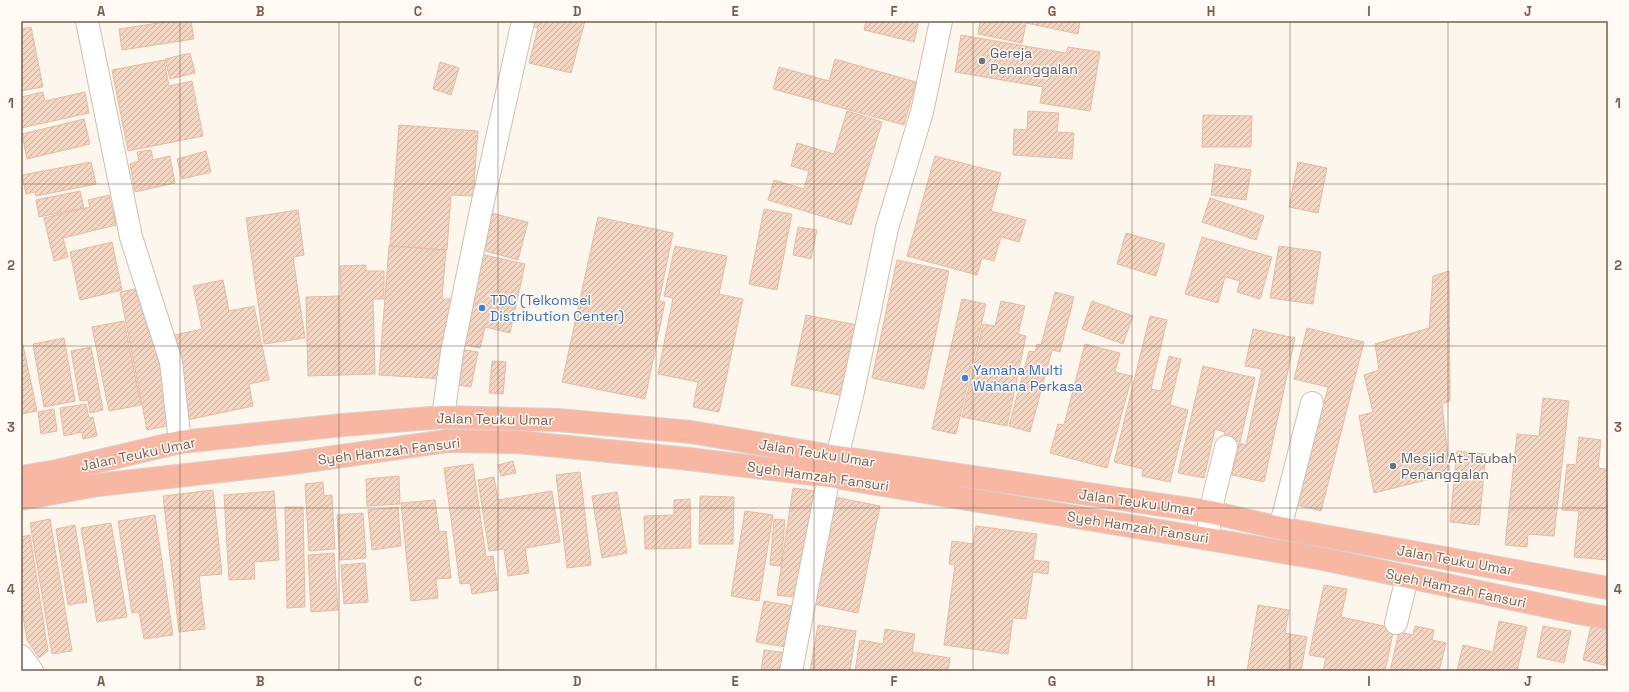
<svg xmlns="http://www.w3.org/2000/svg" width="1629" height="692" font-family="'Space Grotesk',sans-serif">
<style>
.building{fill:url(#building-hatch);stroke:#e6bba3}
.lines{fill:none;stroke-linecap:round;stroke-linejoin:round}
.minor-casing{stroke:#d1beb0;stroke-width:24}
.highway-casing{stroke:#dad1cd;stroke-width:24}
.minor{stroke:#fff;stroke-width:22}
.highway{stroke:#f7b7a3;stroke-width:22}
.grid{fill:none;stroke:#7a5c4d;stroke-width:1;stroke-opacity:0.55}
.worship-dot{fill:#6b7280;stroke:#fffaf3;stroke-width:1.5}
.shop-dot{fill:#3f7fe0;stroke:#fffaf3;stroke-width:1.5}
.labels{text-anchor:middle;dominant-baseline:central;stroke-width:3;stroke-linejoin:round;paint-order:stroke}
.worship-label{font-size:14px;fill:#5b616d;stroke:#fffaf3;text-anchor:start}
.shop-label{font-size:14px;fill:#366cbe;stroke:#fffaf3;text-anchor:start}
.street-label{font-size:14px;fill:#7a5c4d;stroke:#fffaf3}
.neatline{fill:none;stroke:#7a5c4d;stroke-width:1.5}
.grid-label{font-size:13px;text-anchor:middle;font-weight:bold;fill:#7a5c4d}
</style>
<defs>
<pattern id="building-hatch" width="6" height="6" patternUnits="userSpaceOnUse"><rect width="6" height="6" fill="#f3d5c3"/><path d="M-1 1l2-2M0 6l6-6M5 7l2-2" fill="none" stroke="#cab0a1"/></pattern>
</defs>
<rect width="100%" height="100%" fill="#fdf6ec"/>
<g class="building">
<path d="M171,21h20l3,18 -72,11 -3,-21z"/>
<path d="M531,21h54l-14,52 -42,-10 9,-35 -8,-2z"/>
<path d="M866,21h53l-5,21 -50,-12z"/>
<path d="M980,21h100l-2,13 -52,-11 -4,20 -44,-9z"/>
<path d="M31,27l12,60 -22,4v-62z"/>
<path d="M961,35l105,18 2,-6 32,5 -10,59 -50,-8 3,-16 -88,-15z"/>
<path d="M190,53l5,20 -25,6 -5,-20z"/>
<path d="M835,59l81,23 -12,43 -131,-36 6,-22 50,14z"/>
<path d="M164,60l5,26 23,-5 11,55 -75,15 -16,-81z"/>
<path d="M440,62l19,6 -8,27 -18,-6z"/>
<path d="M43,92l2,9 40,-9 4,21 -68,15v-31z"/>
<path d="M847,111l35,11 -31,103 -83,-25 6,-20 30,9 5,-18 -18,-5 6,-23 37,11z"/>
<path d="M1028,111l31,2 -2,19 17,1 -2,26 -59,-4 1,-26 13,1z"/>
<path d="M1203,115l49,1 -1,31h-49z"/>
<path d="M84,119l6,25 -63,15 -5,-25z"/>
<path d="M399,125l79,6 -5,65 -22,-1 -4,55 -57,-4z"/>
<path d="M151,150l2,10 17,-4 5,27 -40,9 -5,-28 9,-3 -2,-9z"/>
<path d="M206,151l5,21 -29,7 -5,-20z"/>
<path d="M935,156l66,17 -10,38 35,9 -7,22 -18,-5 -7,24 -12,-3 -5,17 -70,-19z"/>
<path d="M91,162l5,22 -60,12 -1,-4 -9,2 -4,-19z"/>
<path d="M1298,162l29,6 -9,45 -29,-6z"/>
<path d="M1215,164l36,6 -5,30 -35,-5z"/>
<path d="M80,191l4,17 -45,9 -3,-17z"/>
<path d="M109,195l7,30 -53,13 5,19 -14,4 -10,-43 46,-11 -2,-7z"/>
<path d="M1210,198l54,18 -8,24 -54,-18z"/>
<path d="M764,209l28,5 -15,76 -28,-6z"/>
<path d="M298,210l6,45 -11,2 12,81 -41,6 -18,-126z"/>
<path d="M491,213l37,9 -10,38 -36,-10z"/>
<path d="M598,217l75,16 -14,68 6,1 -20,97 -83,-17z"/>
<path d="M798,227l19,3 -6,29 -18,-4z"/>
<path d="M1126,233l39,11 -9,32 -39,-12z"/>
<path d="M1202,237l70,20 -12,42 -23,-7 3,-11 -15,-4 -7,26 -33,-9z"/>
<path d="M112,242l10,48 -42,10 -10,-48z"/>
<path d="M389,246l57,4 -4,49h9l-6,80 -66,-4z"/>
<path d="M675,246l52,10 -8,38 24,5 -24,113 -26,-5 5,-25 -40,-8 15,-76 -9,-2z"/>
<path d="M1279,246l42,6 -8,52 -43,-6z"/>
<path d="M480,254l45,10 -15,69 -25,-6 -5,21 -21,-4z"/>
<path d="M897,260l52,11 -25,118 -52,-11z"/>
<path d="M366,265v6h18v28h-11l2,75 -67,2 -2,-79 35,-1 -1,-30z"/>
<path d="M1449,271l1,130 -8,3 8,70 -76,19 -15,-77 14,-4 -9,-37 15,-5 -4,-26 54,-16 4,-52z"/>
<path d="M223,280l6,31 25,-5 15,74 -20,4 4,22 -66,14 -17,-84 32,-7 -9,-43z"/>
<path d="M145,287l27,138 -25,5 -27,-138z"/>
<path d="M1055,292l19,5 -14,55 -8,-2 -22,82 -21,-6 20,-75 6,1 2,-8 4,1z"/>
<path d="M962,299l24,5 -30,130 -24,-5z"/>
<path d="M1001,301l24,5 -7,28 8,2 -19,90 -45,-9 21,-93 12,2z"/>
<path d="M1092,301l41,15 -10,28 -41,-15z"/>
<path d="M806,315l51,10 -14,71 -52,-11z"/>
<path d="M1150,316l17,4 -16,69 10,2 8,-35 12,3 -11,46 18,5 -18,72 -28,-6 1,-7 -29,-7z"/>
<path d="M124,321l17,84 -32,6 -17,-84z"/>
<path d="M1307,328l57,14 -43,169 -24,-6 31,-118 -34,-8z"/>
<path d="M1253,329l42,9 -31,144 -32,-7 7,-32 7,2 16,-76 -17,-3z"/>
<path d="M21,336l16,75 -16,3z"/>
<path d="M64,338l11,63 -31,6 -11,-63z"/>
<path d="M1085,344l35,9 -5,19 17,4 -25,92 -57,-15 8,-29 6,1z"/>
<path d="M91,347l12,63 -13,3 -2,-13 -8,1 -9,-50z"/>
<path d="M460,349l18,3 -7,35 -19,-3z"/>
<path d="M492,361l14,1 -3,32 -14,-1z"/>
<path d="M1203,366l52,12 -15,64 -16,-4 1,-6 -10,-3 -11,49 -26,-5z"/>
<path d="M1543,398l26,3 -15,135 -26,-2 -1,13 -22,-2 12,-111 22,2z"/>
<path d="M86,404l3,14 4,-1 4,19 -14,3 -1,-7 -18,4 -4,-28z"/>
<path d="M54,409l3,22 -16,3 -3,-22z"/>
<path d="M1579,437l22,3 -3,28 10,1v91l-34,-3 5,-46 -17,-1 5,-46 9,1z"/>
<path d="M1457,451l29,3 -7,71 -29,-3z"/>
<path d="M513,461l3,12 -15,3 -3,-11z"/>
<path d="M473,464l13,93 7,-1 5,34 -26,4 -2,-11 -10,1 -16,-116z"/>
<path d="M580,472l11,93 -24,3 -11,-93z"/>
<path d="M399,476l1,28 -33,2 -1,-27z"/>
<path d="M494,477l4,23 54,-9 8,51 -35,6 4,25 -21,3 -4,-27 -15,2 -11,-71z"/>
<path d="M323,482l1,14 8,-1 3,54 -26,2 -4,-67z"/>
<path d="M793,488l22,3 -16,107 -22,-3z"/>
<path d="M213,490l9,84 -23,2 6,53 -26,3 -16,-136z"/>
<path d="M274,491l5,69 -25,2 1,17 -26,1 -5,-85z"/>
<path d="M617,492l10,61 -25,5 -10,-62z"/>
<path d="M700,496l34,1 -1,47h-34z"/>
<path d="M830,496l50,10 -22,107 -50,-10z"/>
<path d="M690,499l1,49 -46,1 -1,-33 30,-1v-15z"/>
<path d="M435,500l4,32 7,-1 5,47 -15,1 2,19 -27,3 -10,-98z"/>
<path d="M285,507h18l2,100 -18,1z"/>
<path d="M398,507l3,39 -29,4 -4,-40z"/>
<path d="M745,511l28,4 -14,86 -28,-5z"/>
<path d="M363,513l3,45 -26,2 -3,-45z"/>
<path d="M155,515l18,120 -29,4 -5,-27 -7,1 -14,-92z"/>
<path d="M50,519l22,132 -20,3 -22,-131z"/>
<path d="M774,519l11,1 -4,46 -11,-1z"/>
<path d="M111,523l16,94 -30,5 -16,-94z"/>
<path d="M75,525l12,77 -19,3 -12,-76z"/>
<path d="M976,526l61,8 -4,26 16,2 -1,12 -15,-2 -7,47 -13,-1 -5,36 -64,-9 11,-80 -6,-1 3,-23 21,3z"/>
<path d="M30,535l18,116 -9,7 -12,-18 -6,-36v-67z"/>
<path d="M334,553l4,57 -27,2 -3,-57z"/>
<path d="M365,563l3,39 -24,2 -3,-39z"/>
<path d="M1324,585l23,4 -6,28 53,11 -9,43h-62l3,-13 -17,-3z"/>
<path d="M764,601l35,6 -7,41 -36,-6z"/>
<path d="M1258,605l31,5 -4,23 22,4 -6,34h-54z"/>
<path d="M1499,621l28,6 -10,44h-60l6,-26 30,7z"/>
<path d="M818,625l38,6 -6,40h-40z"/>
<path d="M1415,626l19,4 -2,10 14,3 -7,28h-49l9,-39 14,3z"/>
<path d="M1543,626l28,5 -7,32 -27,-6z"/>
<path d="M1591,626l17,4v36l-25,-6z"/>
<path d="M885,629l30,5 -3,18 38,6 -2,13h-93l5,-31 23,4z"/>
<path d="M764,650l24,3 -3,18h-24z"/>
</g>
<g class="lines">
<defs>
<g id="minor">
<path d="M87,21l44,216 40,125 9,80"/>
<path d="M443,417l9,-65 28,-137 43,-194"/>
<path d="M837,457l15,-61 35,-168 35,-116 19,-91"/>
<path d="M1280,528l32,-125"/>
<path d="M1208,539l2,-27 16,-65"/>
<path d="M1396,623l11,-45"/>
<path d="M21,656l11,15"/>
<path d="M791,671l38,-195"/>
</g>
<g id="highway">
<path d="M21,477l36,-6 123,-29 163,-17 100,-8 115,3 133,12 146,25 373,55 70,16 328,60"/>
<path d="M21,499l77,-14 195,-22 154,-22 71,1 171,17 140,17 379,63 115,20 261,55 24,4"/>
</g>
</defs>
<use href="#minor" class="minor-casing"/>
<use href="#highway" class="highway-casing"/>
<use href="#minor" class="minor"/>
<use href="#highway" class="highway"/>
</g>
<path class="grid" d="M180,21v650M339,21v650M498,21v650M656,21v650M814,21v650M973,21v650M1132,21v650M1290,21v650M1448,21v650M21,184h1587M21,346h1587M21,508h1587"/>
<g class="worship-dot">
<circle cx="982" cy="61" r="4"/>
<circle cx="1393" cy="466" r="4"/>
</g>
<g class="shop-dot">
<circle cx="482" cy="308" r="4"/>
<circle cx="965" cy="378" r="4"/>
</g>
<g class="labels">
<g class="worship-label">
<text x="990" y="53">Gereja<tspan x="990" dy="16">Penanggalan</tspan></text>
<text x="1401" y="458">Mesjid At-Taubah<tspan x="1401" dy="16">Penanggalan</tspan></text>
</g>
<g class="shop-label">
<text x="490" y="300">TDC (Telkomsel<tspan x="490" dy="16">Distribution Center)</tspan></text>
<text x="973" y="370">Yamaha Multi<tspan x="973" dy="16">Wahana Perkasa</tspan></text>
</g>
<g class="street-label">
<text transform="translate(495 419) rotate(1)">Jalan Teuku Umar</text>
<text transform="translate(389 451) rotate(-7)">Syeh Hamzah Fansuri</text>
<text transform="translate(817 453) rotate(9)">Jalan Teuku Umar</text>
<text transform="translate(138 454) rotate(-12)">Jalan Teuku Umar</text>
<text transform="translate(818 476) rotate(8)">Syeh Hamzah Fansuri</text>
<text transform="translate(1137 502) rotate(8)">Jalan Teuku Umar</text>
<text transform="translate(1138 527) rotate(9)">Syeh Hamzah Fansuri</text>
<text transform="translate(1455 560) rotate(10)">Jalan Teuku Umar</text>
<text transform="translate(1456 588) rotate(12)">Syeh Hamzah Fansuri</text>
</g>
</g>
<rect width="1629" height="692" fill="none" stroke="#fffaf3" stroke-width="44"/>
<rect x="22" y="22" width="1585" height="648" class="neatline"/>
<g class="grid-label">
<text x="101" y="16">A</text>
<text x="260" y="16">B</text>
<text x="418" y="16">C</text>
<text x="577" y="16">D</text>
<text x="735" y="16">E</text>
<text x="894" y="16">F</text>
<text x="1052" y="16">G</text>
<text x="1211" y="16">H</text>
<text x="1369" y="16">I</text>
<text x="1528" y="16">J</text>
<text x="11" y="108">1</text>
<text x="1618" y="108">1</text>
<text x="11" y="270">2</text>
<text x="1618" y="270">2</text>
<text x="11" y="432">3</text>
<text x="1618" y="432">3</text>
<text x="11" y="594">4</text>
<text x="1618" y="594">4</text>
<text x="101" y="686">A</text>
<text x="260" y="686">B</text>
<text x="418" y="686">C</text>
<text x="577" y="686">D</text>
<text x="735" y="686">E</text>
<text x="894" y="686">F</text>
<text x="1052" y="686">G</text>
<text x="1211" y="686">H</text>
<text x="1369" y="686">I</text>
<text x="1528" y="686">J</text>
</g>
</svg>
